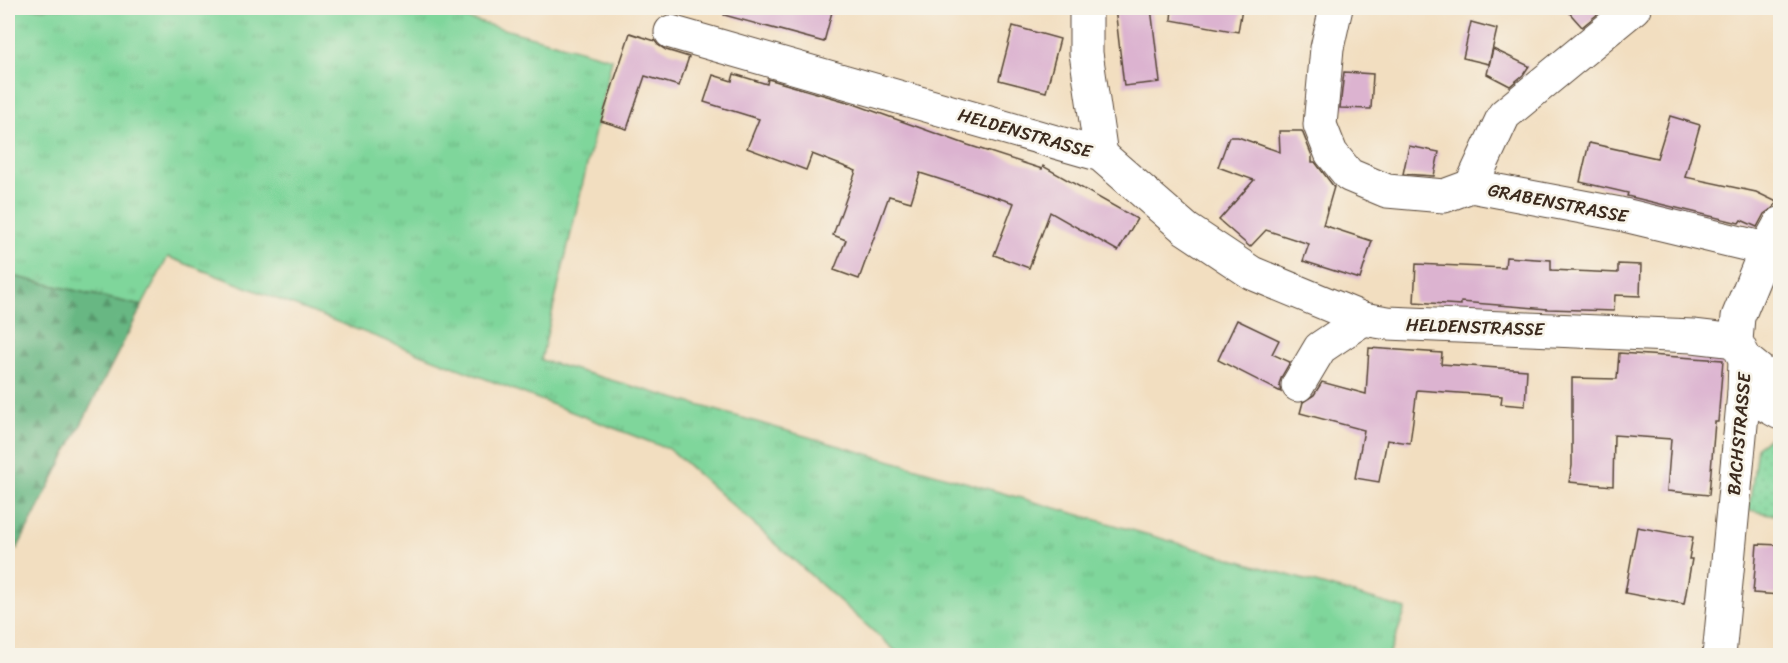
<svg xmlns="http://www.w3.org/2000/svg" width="1788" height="663" font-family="Sriracha,sans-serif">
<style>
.grass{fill:url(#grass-tufts);stroke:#5d805c;stroke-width:1.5}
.forest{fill:url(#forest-firs);stroke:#517050;stroke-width:1.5}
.park{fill:url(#park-dots);stroke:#5d805c;stroke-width:1.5}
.building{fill:#dcb3d0}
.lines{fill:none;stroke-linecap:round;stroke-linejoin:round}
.minor-casing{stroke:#564536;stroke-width:35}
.minor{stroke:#fff;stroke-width:33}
.labels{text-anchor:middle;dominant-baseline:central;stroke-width:5;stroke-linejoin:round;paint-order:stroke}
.street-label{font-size:18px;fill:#3b2a1e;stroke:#f7f3e8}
</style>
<defs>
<pattern id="grass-tufts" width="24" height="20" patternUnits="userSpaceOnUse" patternTransform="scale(1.5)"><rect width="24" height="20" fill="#7fd69b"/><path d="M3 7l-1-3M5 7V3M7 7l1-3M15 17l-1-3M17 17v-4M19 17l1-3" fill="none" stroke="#6fb885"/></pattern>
<pattern id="forest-firs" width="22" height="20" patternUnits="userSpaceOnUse" patternTransform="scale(1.5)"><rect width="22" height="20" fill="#67b783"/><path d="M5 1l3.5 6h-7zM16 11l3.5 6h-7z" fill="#56956b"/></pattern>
<pattern id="park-dots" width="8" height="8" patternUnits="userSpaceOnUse" patternTransform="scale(1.5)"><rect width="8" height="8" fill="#7fd69b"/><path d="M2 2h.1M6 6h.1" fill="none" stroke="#6fb885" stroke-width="1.8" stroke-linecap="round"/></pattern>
</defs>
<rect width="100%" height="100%" fill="#f7f3e8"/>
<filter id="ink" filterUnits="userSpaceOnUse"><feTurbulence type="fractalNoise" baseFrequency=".0167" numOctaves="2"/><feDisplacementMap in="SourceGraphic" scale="12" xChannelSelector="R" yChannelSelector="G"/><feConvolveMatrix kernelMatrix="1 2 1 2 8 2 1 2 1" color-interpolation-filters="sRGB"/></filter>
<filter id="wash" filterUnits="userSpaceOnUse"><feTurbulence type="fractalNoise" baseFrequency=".008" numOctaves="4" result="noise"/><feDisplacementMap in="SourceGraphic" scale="24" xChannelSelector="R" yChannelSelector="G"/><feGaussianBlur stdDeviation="1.35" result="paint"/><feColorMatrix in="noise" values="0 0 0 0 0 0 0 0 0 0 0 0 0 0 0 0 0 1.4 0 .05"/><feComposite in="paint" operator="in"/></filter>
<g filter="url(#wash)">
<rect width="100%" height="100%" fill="#f2dec0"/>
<path class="grass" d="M8,8h420l184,51 -71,301 865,249 -17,46h-489l-229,-205 -503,-193 -26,49 -134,-31z"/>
<path class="forest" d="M8,275l134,31 -125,243 -9,-4z"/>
<path class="park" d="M1780,430v86l-31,-6 8,-63z"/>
<g id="blocks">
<g class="building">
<path d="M725,8h108l-9,34 -100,-27z"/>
<path d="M1115,8h36l9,74 -36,4z"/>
<path d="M1172,8h70l-4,24 -67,-12z"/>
<path d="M1565,8h40l-23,19z"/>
<path d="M1471,22l26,7 -8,35 -26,-6z"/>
<path d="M1013,26l47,13 -14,53 -47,-12z"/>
<path d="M630,33l25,8 3,4 8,5 23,7 -10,29 -34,-10 -18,53 -26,-8z"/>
<path d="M1493,49l36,17 -6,9 -13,11 -23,-12z"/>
<path d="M1344,72l29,2 -2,35 -31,-1z"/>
<path d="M734,74l33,10 1,-5 83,24 117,42 74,24 1,-3 94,53 -19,32 -68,-39 -21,56 -35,-13 20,-52 -94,-30 -9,29 -22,-6 -30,83 -25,-9 12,-30 -13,-5 23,-64 -44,-17 -6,16 -59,-22 12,-29 -55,-17 9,-27 19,6z"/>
<path d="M1670,116l30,9 -15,52 71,15 21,10 -3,5 -10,7 -7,13 -16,-7 -2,3 -112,-27 1,-3 -48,-11 9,-39 68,15z"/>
<path d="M1279,131h23l10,25v6h3l19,25 -11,38 49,16 -12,38 -57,-18 6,-17 -43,-14 -16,17 -31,-27 35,-40 -36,-13 11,-30h9l42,15z"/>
<path d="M1409,146l30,6 -5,24 -31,-2z"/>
<path d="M1506,257l45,3v10l67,3v-9l23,1 -1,31 -25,-1 -1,16 -66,-2 -87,-7v3l-47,-3 2,-38 89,4z"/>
<path d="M1237,320l42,20 -7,14 18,8 -8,14 -3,8 2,8 -63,-32z"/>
<path d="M1369,348l73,5 -1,11 86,6 -2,36 -24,-2 1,-8 -85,-6 -7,53 -23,-3 -8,42 -24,-4 9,-48 -64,-17 3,-11 11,-7 8,-13 44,12z"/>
<path d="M1619,353l104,7 -5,62h-3l-6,73 -42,-4 4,-52 -57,-4 -1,51 -44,-4 3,-16v-88l45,1z"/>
<path d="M1637,527l56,10 -4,22h3l-8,45 -59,-11z"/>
<path d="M1757,544l23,1v50l-27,-2z"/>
</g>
</g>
</g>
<g filter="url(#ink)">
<use href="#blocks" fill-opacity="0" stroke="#564536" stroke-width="1.5"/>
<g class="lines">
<defs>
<g id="minor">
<path d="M1086,8v45l15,102"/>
<path d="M1336,8l-9,40 -7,77 11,28 18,22 38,16 57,5 27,-10 149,28 146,35"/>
<path d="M671,32l430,123 85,74 66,44 111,46 25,4 305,13 43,5"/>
<path d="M1471,186l33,-71 130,-107"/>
<path d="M1745,359l21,17 14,-2"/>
<path d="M1298,385l22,-37 43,-29"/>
<path d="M1744,393l36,20"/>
<path d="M1719,656l25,-263 1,-34 -9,-18 2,-24 28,-68 14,-25"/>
</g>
</defs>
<use href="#minor" class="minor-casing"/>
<use href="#minor" class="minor"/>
</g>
</g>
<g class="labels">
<g class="street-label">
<text transform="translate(1025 133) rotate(16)">HELDENSTRASSE</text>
<text transform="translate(1558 203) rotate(11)">GRABENSTRASSE</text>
<text transform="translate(1475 327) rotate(2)">HELDENSTRASSE</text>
<text transform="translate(1739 434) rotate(-85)">BACHSTRASSE</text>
</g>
</g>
<rect width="1788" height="663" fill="none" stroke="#f7f3e8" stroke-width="30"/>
</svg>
